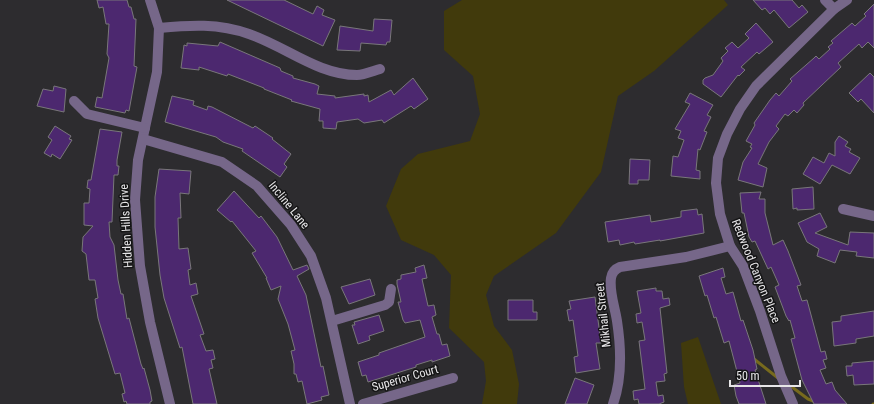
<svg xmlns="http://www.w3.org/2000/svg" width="874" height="404" font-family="'Roboto Condensed',sans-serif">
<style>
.green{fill:#413a0c}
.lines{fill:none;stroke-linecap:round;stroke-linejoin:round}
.stream{stroke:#776a1d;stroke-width:3}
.building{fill:#4c286f;stroke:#79777a}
.minor{stroke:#766789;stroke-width:10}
.labels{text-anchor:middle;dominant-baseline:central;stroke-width:3;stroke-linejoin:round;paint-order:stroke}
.street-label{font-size:12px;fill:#e7e6e8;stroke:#151516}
</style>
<rect width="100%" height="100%" fill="#2d2c2f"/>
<g class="green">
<path d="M462,0h262l4,5 -74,66 -36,25 -17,76 -45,61 -62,43 -8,19 8,31 18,24 7,34 -2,20h-35l4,-23 -2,-19 -35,-34 2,-53 -17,-20 -33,-15 -15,-34 15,-37 17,-15 52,-13 10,-27 -7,-38 -29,-26v-39z"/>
<path d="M698,337l23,67h-33l-4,-17 -3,-44z"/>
</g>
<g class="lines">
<g class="stream">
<path d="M754,359l24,19"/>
<path d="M792,387l16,12 8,3"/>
<path d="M873,404h1"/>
</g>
</g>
<g class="building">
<path d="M97,0h30l2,7h2l3,12h2l-2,47 3,1 -8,44 -3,-1 -1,3 -30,-6 2,-10 5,1 7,-40 -2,-4 2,-30h-3l-3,-17 -4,1z"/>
<path d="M227,0h57l29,14 4,-8 7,4 -2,5 13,5 -12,26z"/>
<path d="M753,0h39l7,8 3,-3 6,7 -19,16 -15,-18 -4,4 -5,-6 -3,2z"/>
<path d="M874,4v44l-6,-6 -6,6 -3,-4 -21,19 3,4 -38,36 1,2 -7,8 -3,-3 -6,6 -3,-2 -9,12 3,3 -10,13 -11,22 9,4 -4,19 -25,-7 5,-18 9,-14 -2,-1 2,-3 -6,-3 9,-16 -1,-2 16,-23 6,-7 3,3 13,-15 -2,-2 24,-21 2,-2 3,3 11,-10 -2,-2 5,-4 -2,-2 21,-18 3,3 11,-10 -2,-2z"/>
<path d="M374,19l18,1 -2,22h-3l-1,3 -25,-2 -1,8 -23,-1 3,-24 33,5z"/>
<path d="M756,23l17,19 -14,12 -2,-2 -16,15 4,3 -6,6 -1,-1 -17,22 -18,-13v-4l2,-2 8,-3 10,-14 -2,-3 7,-7 -3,-3 7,-6 6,6 11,-10 -4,-4z"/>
<path d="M220,42l60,26 1,3 12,5v2l22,6 4,2 -2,8 18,2v2l29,-4v2l4,-1 1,7 22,-12 3,5 19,-17 15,21 -14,10 -3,-3 -27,17 -2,-3 -18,3 -6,-4 -21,3 -1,7 -13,-1v-7h-4l1,-12 -29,-8 1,-1 -28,-11v-1l-36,-14 -1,2 -28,-9v3l-18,-2 3,-23 3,1v-3l31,3z"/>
<path d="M870,73l4,4v36l-13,-14 -3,3 -9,-9z"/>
<path d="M54,86l12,3 -2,23 -27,-6 6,-17 10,2z"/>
<path d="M690,93l23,12 -6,10 4,2 -7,14 3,1 -7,18 -2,-1 -2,21 4,1v8l-29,-3 2,-20 5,1 6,-17 -6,-2 3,-7 -6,-2 15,-25 -5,-2z"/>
<path d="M172,96l22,5 -1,4 14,5 1,-4 4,1 41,21 2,-2 18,12 -1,1 19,15 -7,10 3,3 -7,10 -38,-26 1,-2 -20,-7 -7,-5 -51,-15z"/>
<path d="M55,126l16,10 -2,3 3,1 -12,19 -8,-5 -1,3 -7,-4 8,-13 -4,-3z"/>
<path d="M100,129l22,3 -5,28v6h2l-1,9h-4l-2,47h-3l1,15 4,8 4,35 3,14h2l4,25 2,-1 12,46 2,5 1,-1 6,22 2,11 -2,1v2h-23l-1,-3 -2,1 -2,-8 3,-1 -5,-20 -5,1 -17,-56 -3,-19 3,-1 -3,-18h-6l-3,-26 -4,-3 1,-14 10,-11 -9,-1v-22h5l1,-14 -3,-1 1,-8h3z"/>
<path d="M839,136l9,6 -3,4 6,3 -2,3 11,6 -10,16 -18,-9 -12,19 -17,-10 10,-17 11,6 5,-10 6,3v-14z"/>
<path d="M630,159l20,1 -1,20h-11v4h-9z"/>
<path d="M159,169l32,2 -2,23 -9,-1 1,25h-3l1,31 9,-1 3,21 -3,1 2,15 6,-2 2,11 -7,2 13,38 -4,1 6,16 7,-1 2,9 -4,1 2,8 -4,1 8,35h-24l-11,-57 -2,1 -16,-50 -4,-23 -5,-48v-30z"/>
<path d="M813,187l1,22 -17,1v-2l-4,1 -1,-20z"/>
<path d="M234,191l25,27 2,-2 16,21 16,33 14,-5 2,4 -12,7 9,19 15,72 2,-1 6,29 -8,2 1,3 -15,4 -5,-23 -4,1 -2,-8h-2v-10l-3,-13 4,-1 -7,-26 -10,-25 3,-13 -10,4 -5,-12h1l-15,-25 4,-2 -24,-30 -1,1 -14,-12z"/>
<path d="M761,192l-2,7h6v14l8,32 10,-5 5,11 13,34 -4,1 5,15 5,-1 14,52 4,-1 2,8 -4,1 3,8 -6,2 6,14 6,-2 3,8 12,14h-33l-12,-24 -11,-41 4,-1 -5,-18 -1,1 -3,-5 -11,-29 4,-2 -8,-18 -3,2 -13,-28 -3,1 -3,-5 -5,-24h-2l-2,-20z"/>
<path d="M697,209l1,6 4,-1 2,19 -44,8v-1l-25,4 -1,-2 -14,3 -1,-5 -11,2 -3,-20 45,-7 1,7 30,-5v-6z"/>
<path d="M820,213l7,14 -12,6 33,12 2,-13 24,1v25l-18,-2 1,-4 -17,-2 -5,13 -18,-7 2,-7 -12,-7 -9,-19z"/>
<path d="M424,265l3,13 -5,1 6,27 6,-1 2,10 -4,2 5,17h2l3,11 5,-1 3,12 -18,6v-2l-16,5v2l-48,15 -2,-7 -4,1 -4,-14 21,-7v-2l46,-16 -5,-17 -15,3 -2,-3 -5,-18h3l-4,-18v-4l4,-1v-4l15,-3 -1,-4z"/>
<path d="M723,268l2,9 -4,1 5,16 7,-2 8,29 2,-1 10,30 4,19 -2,1 11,34h-27l-3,-8 -2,-11 6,-2 -11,-42 -5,2 -8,-26 -2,1 -7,-23 -2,1 -6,-20z"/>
<path d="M370,279l5,16 -26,9 -8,-17z"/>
<path d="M656,288v3h6l1,8 6,-1 1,7 -10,3 7,65 -3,1 1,7 -9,1 2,14 5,-1 1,7 -5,2h-20l-1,-5 -4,1 -1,-9 12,-2 -6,-48 6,-1 -3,-18 -5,1 -1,-9 5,-1 -4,-22z"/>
<path d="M595,297l6,46h-5l4,26 -24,4 -2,-16 4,-1 -5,-36 -4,1 -2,-11 4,-1 -2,-8z"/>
<path d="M508,300h25v12h4v8h-29z"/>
<path d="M874,311v25l-18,3v4l-22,3 -2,-24 9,-1v-5z"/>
<path d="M379,315l5,16 -15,5 1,4 -12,4 -6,-19h3l-1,-3z"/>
<path d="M874,361v23l-20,1 -1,-10 -6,1 -1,-10h6v-3z"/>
<path d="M575,378l19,7 -7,19h-22z"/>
</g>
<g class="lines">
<g class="minor">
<path d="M150,0l9,28 -2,44 -19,88 -3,40 5,66 10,56 20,82"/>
<path d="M825,0l9,9"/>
<path d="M159,28c31,-3 59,-5 90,6 36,12 69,41 108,41 7,0 16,-4 23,-6"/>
<path d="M74,101l13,13 58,14"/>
<path d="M143,139l79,23 35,24 34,39 20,31 15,42 24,106"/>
<path d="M843,209l31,7"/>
<path d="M332,321l53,-16 4,-3 2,-13"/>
<path d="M363,404l90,-26"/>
<path d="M613,404c9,-25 8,-57 4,-83 -2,-14 -8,-29 -6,-43 1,-6 4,-9 9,-11l66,-10 44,-11"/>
<path d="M793,404l-12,-28 -21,-65 -17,-45 -13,-20 -10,-32 -4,-31 2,-25 9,-24 13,-25 16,-23 78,-77 13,-9"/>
</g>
</g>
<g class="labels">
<g class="street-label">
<text transform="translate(289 205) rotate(51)">Incline Lane</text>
<text transform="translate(126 226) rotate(-93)">Hidden Hills Drive</text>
<text transform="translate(756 271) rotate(68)">Redwood Canyon Place</text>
<text transform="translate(603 315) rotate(-96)">Mikhail Street</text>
<text transform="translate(405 378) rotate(-16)">Superior Court</text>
</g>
</g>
<path d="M730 380v6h70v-6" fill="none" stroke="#e7e6e8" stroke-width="2"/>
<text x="736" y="380" font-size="12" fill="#e7e6e8" stroke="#151516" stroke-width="3" paint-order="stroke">50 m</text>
</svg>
